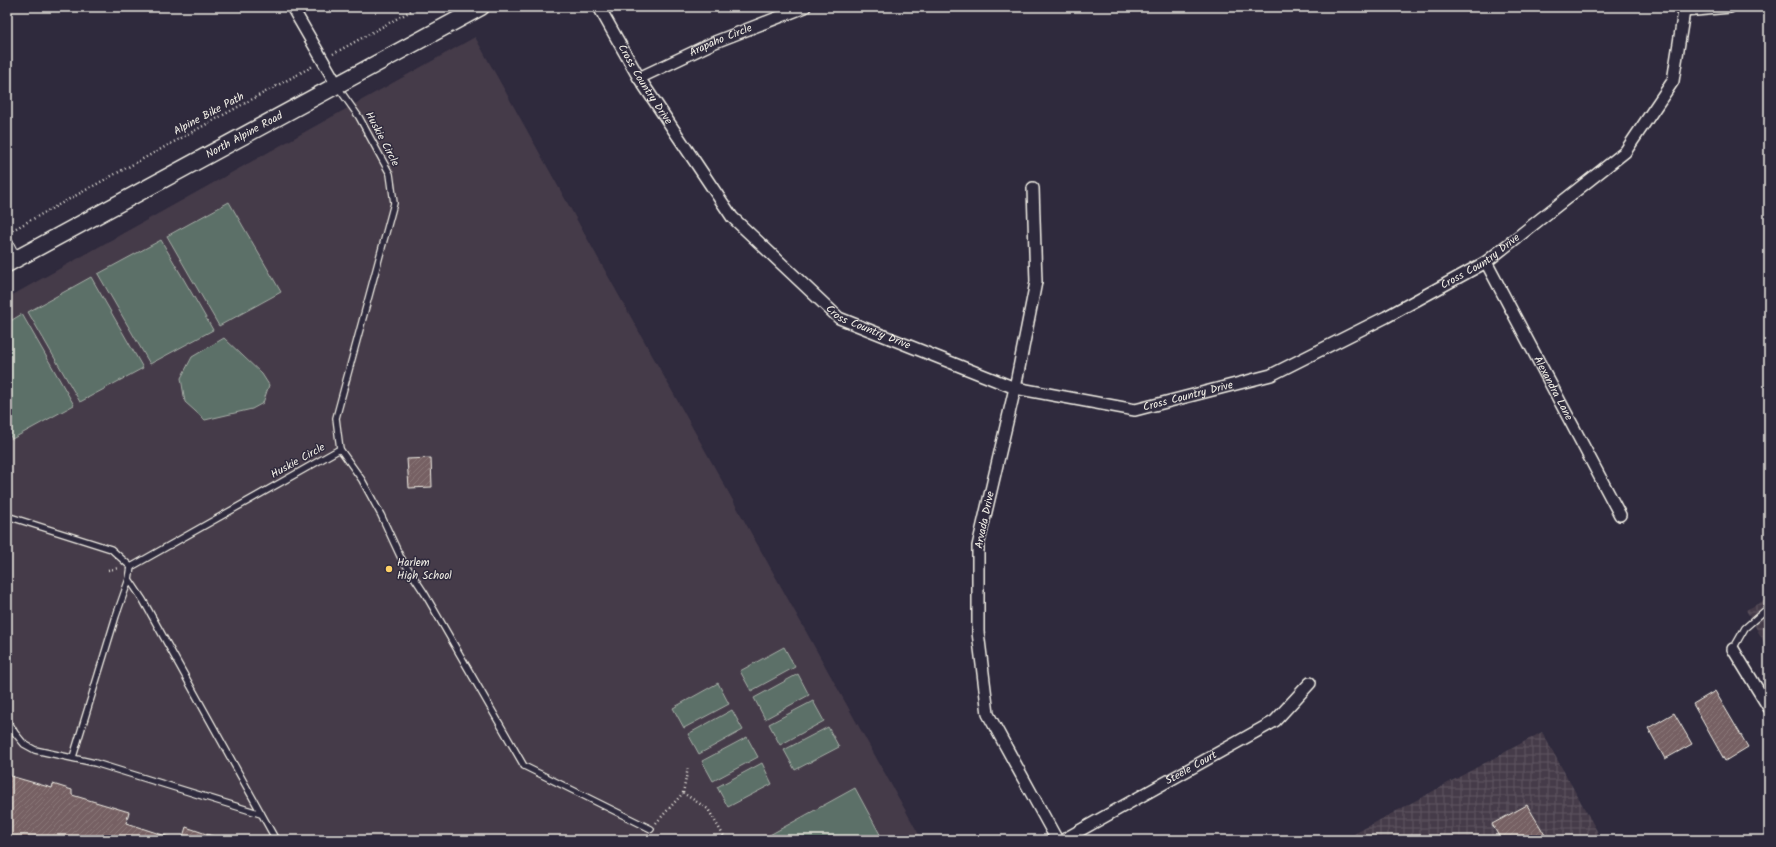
<svg xmlns="http://www.w3.org/2000/svg" width="1776" height="847" font-family="Kalam,sans-serif">
<style>
.built{fill:#443a48}
.industrial{fill:url(#industrial-grid)}
.pitch{fill:#5b6f68;stroke:#a8b0a8}
.building{fill:url(#building-hatch);stroke:#f4f1e8}
.lines{fill:none;stroke-linecap:round;stroke-linejoin:round}
.lane-casing{stroke:#f4f1e8;stroke-width:8}
.street-casing{stroke:#f4f1e8;stroke-width:14}
.secondary-casing{stroke:#f4f1e8;stroke-width:19}
.path{stroke:#f4f1e8;stroke-width:2.5;stroke-dasharray:1 3;stroke-linecap:butt}
.lane{stroke:#2f2a3d;stroke-width:5.5}
.street{stroke:#2f2a3d;stroke-width:11}
.secondary{stroke:#2f2a3d;stroke-width:16}
.poi-dot{fill:#ffd166;stroke:#2f2a3d;stroke-width:1.5}
.labels{text-anchor:middle;dominant-baseline:central;stroke-width:3;stroke-linejoin:round;paint-order:stroke}
.street-label{font-size:11px;fill:#f4f1e8;stroke:#2f2a3d}
.poi-label{font-size:11px;fill:#f4f1e8;stroke:#2f2a3d;text-anchor:start}
</style>
<defs>
<pattern id="industrial-grid" width="8" height="8" patternUnits="userSpaceOnUse"><rect width="8" height="8" fill="#443a48"/><path d="M0 4h8M4 0v8" fill="none" stroke="#605762"/></pattern>
<pattern id="building-hatch" width="6" height="6" patternUnits="userSpaceOnUse"><rect width="6" height="6" fill="#766163"/><path d="M-1 1l2-2M0 6l6-6M5 7l2-2" fill="none" stroke="#8a7879"/></pattern>
</defs>
<rect width="100%" height="100%" fill="#2f2a3d"/>
<filter id="ink" filterUnits="userSpaceOnUse"><feTurbulence type="fractalNoise" baseFrequency=".025" numOctaves="2"/><feDisplacementMap in="SourceGraphic" scale="8" xChannelSelector="R" yChannelSelector="G"/><feConvolveMatrix kernelMatrix="1 2 1 2 8 2 1 2 1" color-interpolation-filters="sRGB"/></filter>
<g filter="url(#ink)">
<path class="built" d="M475,37l447,803h-915v-542z"/>
<g class="industrial">
<path d="M1769,598v53l-23,-41z"/>
<path d="M1542,732l60,108h-259z"/>
</g>
<g class="pitch">
<path d="M229,202l52,90 -62,34 -52,-90z"/>
<path d="M161,240l52,90 -63,34 -52,-90z"/>
<path d="M91,277l52,91 -63,34 -52,-90z"/>
<path d="M22,314l52,91 -62,34 -5,-8v-108z"/>
<path d="M224,338l38,36 7,11 -6,18 -11,6 -47,11 -20,-18 -4,-24 11,-21z"/>
<path d="M784,647l11,20 -44,24 -11,-20z"/>
<path d="M798,674l11,21 -44,24 -11,-21z"/>
<path d="M718,683l11,21 -45,24 -11,-20z"/>
<path d="M813,701l11,20 -44,24 -11,-21z"/>
<path d="M732,710l11,20 -44,24 -11,-20z"/>
<path d="M828,727l11,20 -44,23 -11,-20z"/>
<path d="M747,737l11,20 -45,24 -11,-20z"/>
<path d="M762,763l10,21 -44,23 -11,-20z"/>
<path d="M855,788l28,52h-115l-2,-3z"/>
</g>
<g class="building">
<path d="M431,458l1,29 -23,1 -2,-29z"/>
<path d="M1715,691l33,56 -23,14 -32,-57z"/>
<path d="M1674,713l18,31 -27,15 -17,-31z"/>
<path d="M7,775l45,13 1,-4 19,6v5l57,17 -3,11 46,15 -1,2h-164z"/>
<path d="M1527,805l21,35h-47l-9,-16z"/>
<path d="M186,827l32,11v2h-36z"/>
</g>
<g class="lines">
<defs>
<g id="lane">
<path d="M340,449l22,31 19,35 19,41 25,38 99,172 127,63"/>
<path d="M7,516l104,33 20,18 209,-118 -4,-31 58,-215 -4,-29 -31,-57 -22,-31"/>
<path d="M131,567l-2,12 14,21 133,240"/>
<path d="M1733,649l12,-21 24,-21"/>
<path d="M7,719l8,14 9,11 11,6 60,13 166,51"/>
<path d="M73,757l43,-141 13,-37"/>
</g>
<g id="street">
<path d="M292,7l45,78"/>
<path id="s1" d="M599,7l40,71 93,139 107,101 176,70 120,22 136,-35 115,-58 100,-55 139,-110 48,-71 11,-70 -2,-4"/>
<path d="M1684,11l46,-4"/>
<path id="s2" d="M639,78l76,-36 90,-35"/>
<path d="M1033,188l3,94 -21,106 -37,158v86l10,82 69,126"/>
<path d="M7,244l8,16"/>
<path id="s3" d="M1486,262l134,253"/>
<path d="M1733,649l36,59"/>
<path id="s4" d="M1063,840l212,-119 35,-38"/>
</g>
<g id="secondary">
<path id="s5" d="M7,264l474,-257"/>
</g>
</defs>
<use href="#lane" class="lane-casing"/>
<use href="#street" class="street-casing"/>
<use href="#secondary" class="secondary-casing"/>
<g class="path">
<path d="M333,54l85,-47"/>
<path d="M9,232l304,-166"/>
<path d="M108,570l11,-2"/>
<path d="M683,793l5,-25"/>
<path d="M656,823l27,-30 25,16 18,31"/>
</g>
<use href="#lane" class="lane"/>
<use href="#street" class="street"/>
<use href="#secondary" class="secondary"/>
</g>
</g>
<circle class="poi-dot" cx="389" cy="569" r="4"/>
<g class="labels">
<g class="street-label">
<text stroke="none"><textPath href="#s2" startOffset="90">Arapaho Circle</textPath></text>
<text stroke="none"><textPath href="#s1" startOffset="90">Cross Country Drive</textPath></text>
<text transform="translate(209 114) rotate(-28)">Alpine Bike Path</text>
<text stroke="none"><textPath href="#s5" startOffset="270">North Alpine Road</textPath></text>
<text transform="translate(382 139) rotate(62)">Huskie Circle</text>
<text stroke="none"><textPath href="#s1" startOffset="1086">Cross Country Drive</textPath></text>
<text stroke="none"><textPath href="#s1" startOffset="426">Cross Country Drive</textPath></text>
<text stroke="none"><textPath href="#s3" startOffset="143">Alexandra Lane</textPath></text>
<text stroke="none"><textPath href="#s1" startOffset="762">Cross Country Drive</textPath></text>
<text transform="translate(298 461) rotate(-29)">Huskie Circle</text>
<text transform="translate(985 520) rotate(-78)">Arvada Drive</text>
<text stroke="none"><textPath href="#s4" startOffset="147">Steele Court</textPath></text>
</g>
<g class="poi-label">
<text x="397" y="563">Harlem<tspan x="397" dy="13">High School</tspan></text>
</g>
</g>
<rect width="1776" height="847" fill="none" stroke="#2f2a3d" stroke-width="24"/>
<rect x="12" y="12" width="1752" height="823" fill="none" stroke="#f4f1e8" stroke-width="1.5" filter="url(#ink)"/>
</svg>
